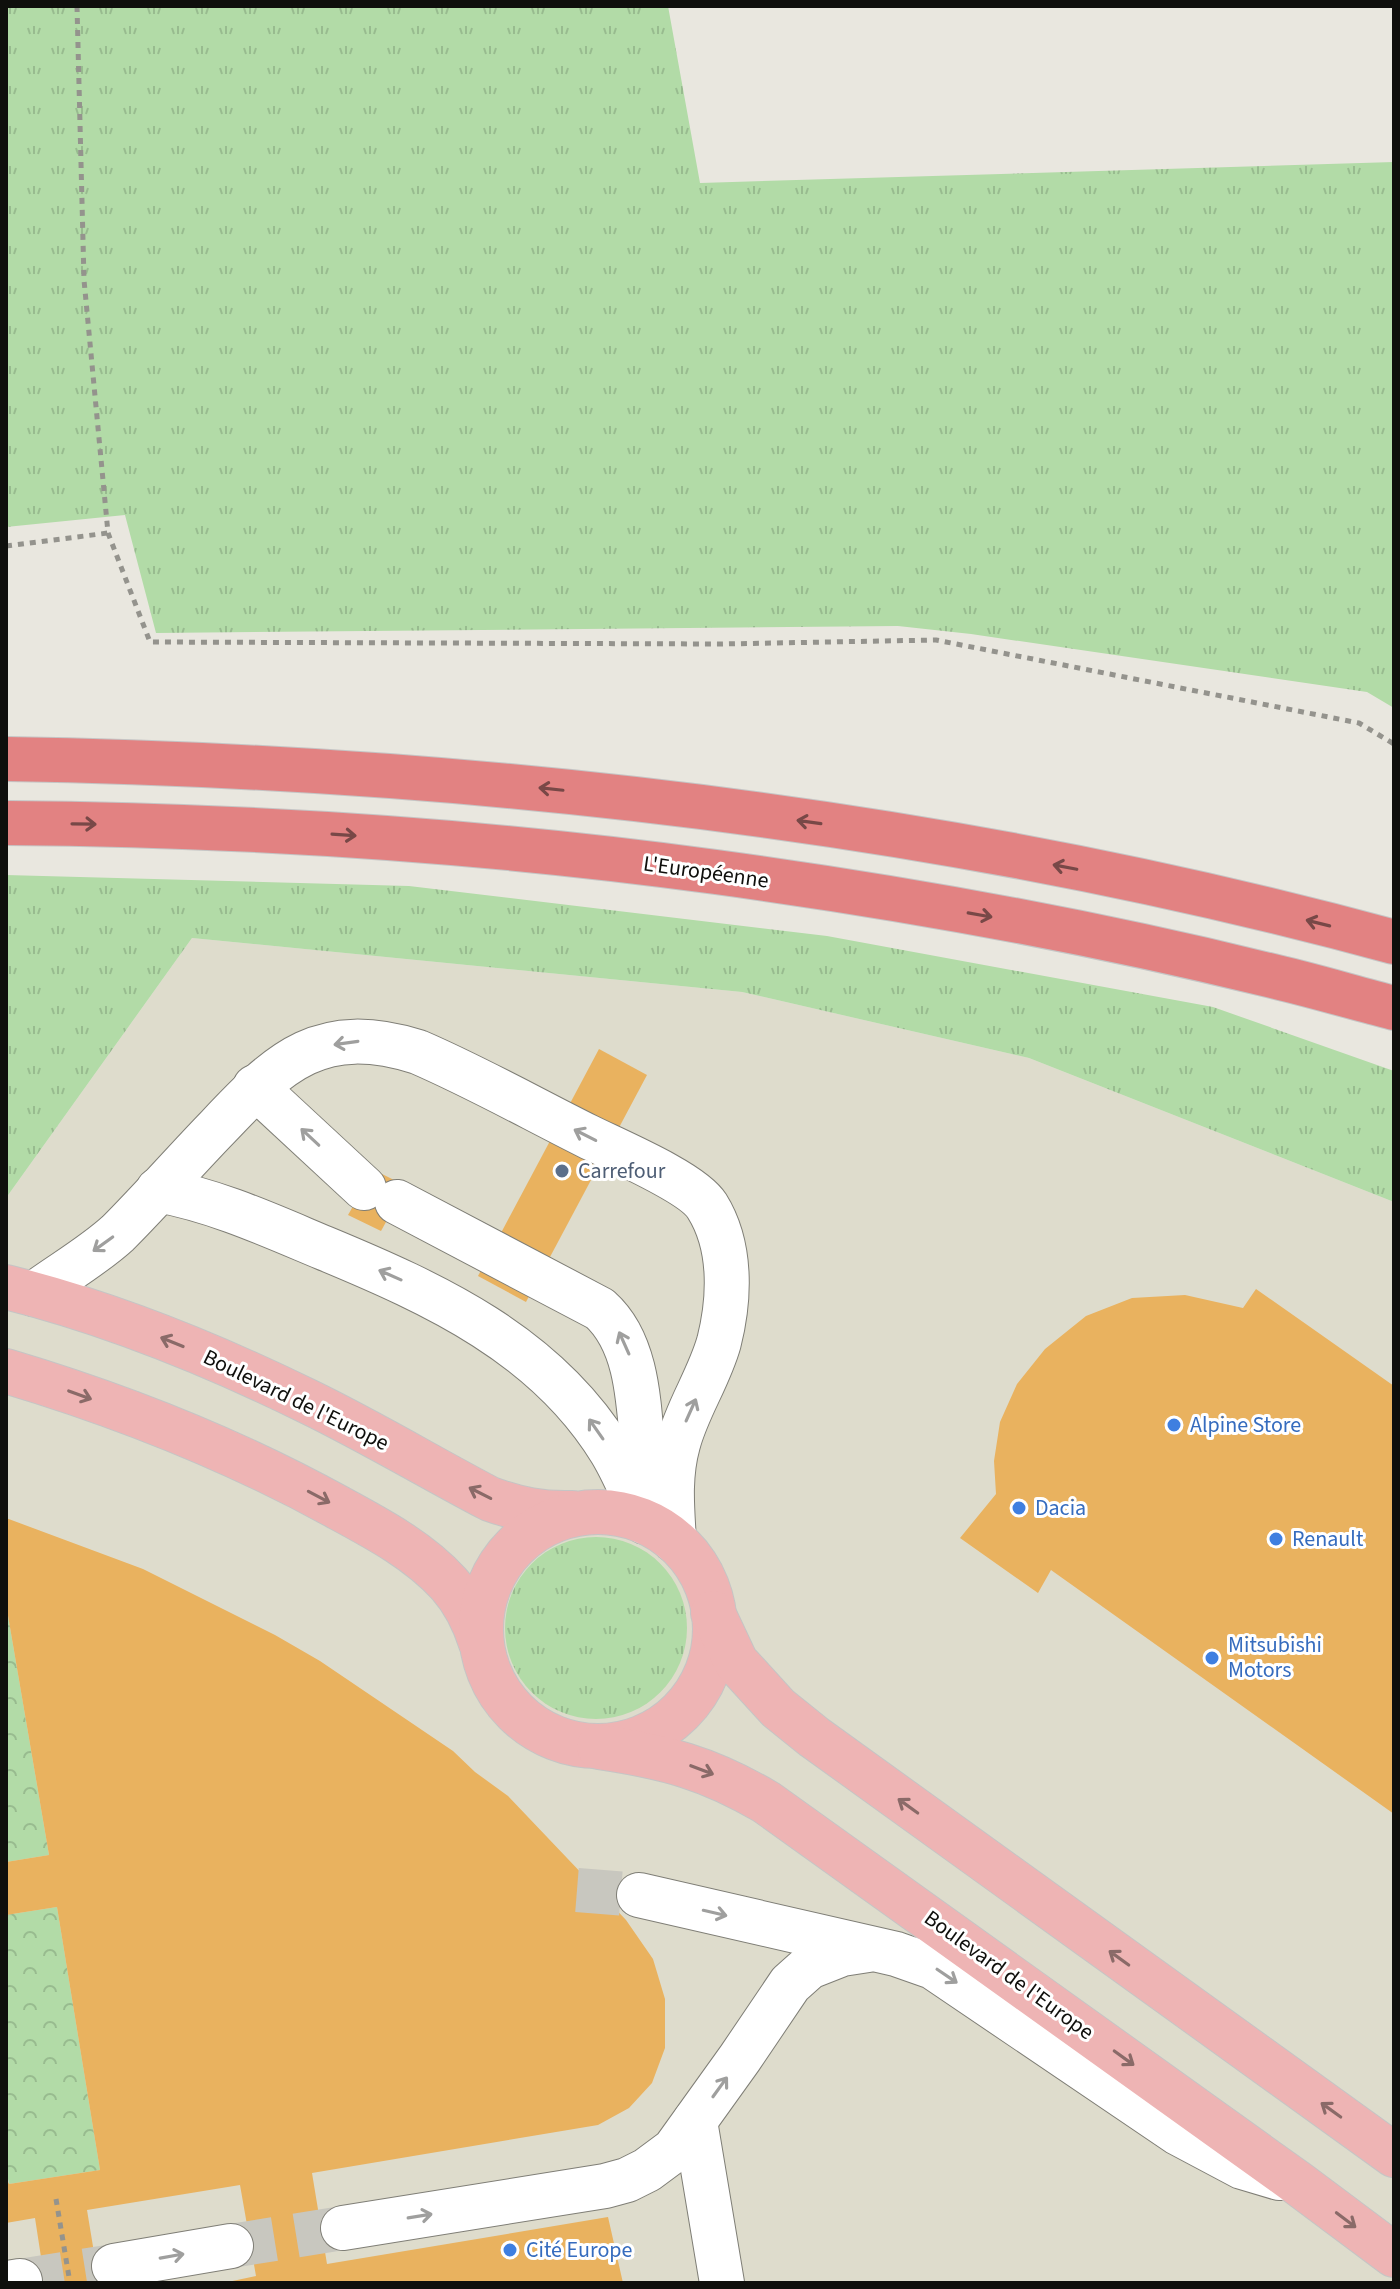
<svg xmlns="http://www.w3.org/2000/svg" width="1400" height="2289" font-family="'Source Sans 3',sans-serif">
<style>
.built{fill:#dedccc}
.grass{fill:url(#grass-tufts)}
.park{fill:url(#park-crowns)}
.building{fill:#e9b25f}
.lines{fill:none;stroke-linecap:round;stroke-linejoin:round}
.minor-tunnel{stroke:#c8c7bf;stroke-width:44;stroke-dasharray:44 22;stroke-linecap:butt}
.minor-casing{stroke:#7f7e76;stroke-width:46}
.major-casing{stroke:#c5c5c5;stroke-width:46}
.highway-casing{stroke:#c5c5c5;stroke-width:46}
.path{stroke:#94938d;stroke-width:5;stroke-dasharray:6 6;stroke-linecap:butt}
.minor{stroke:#fff;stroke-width:44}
.major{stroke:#eeb4b4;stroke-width:44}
.highway{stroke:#e28282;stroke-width:44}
.oneway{stroke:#784847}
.oneway2{stroke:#9f9f9e}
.oneway3{stroke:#8a6a68}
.service-dot{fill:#5c6f8a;stroke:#fff;stroke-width:3}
.shop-dot{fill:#3f7fe0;stroke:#fff;stroke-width:3}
.labels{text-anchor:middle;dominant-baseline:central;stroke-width:6;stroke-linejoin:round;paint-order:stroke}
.street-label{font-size:22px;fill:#0f0f0c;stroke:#fff}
.service-label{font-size:22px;fill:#4e5e75;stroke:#fff;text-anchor:start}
.shop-label{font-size:22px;fill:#366cbe;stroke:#fff;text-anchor:start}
</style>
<defs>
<pattern id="grass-tufts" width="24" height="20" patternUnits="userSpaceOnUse" patternTransform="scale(2)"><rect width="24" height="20" fill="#b2dba7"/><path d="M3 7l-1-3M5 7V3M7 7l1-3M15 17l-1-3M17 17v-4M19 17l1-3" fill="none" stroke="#98bb8f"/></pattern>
<pattern id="park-crowns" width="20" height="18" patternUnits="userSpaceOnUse" patternTransform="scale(2)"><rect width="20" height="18" fill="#b2dba7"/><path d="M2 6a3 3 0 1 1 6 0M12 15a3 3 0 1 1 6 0" fill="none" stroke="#98bb8f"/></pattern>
</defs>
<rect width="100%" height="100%" fill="#e9e7df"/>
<path class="built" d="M192,938l550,54 287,66 365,144v1081h-1388v-1085z"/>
<g class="grass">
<path d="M6,6h662l32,177 694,-21v546l-27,-16 -396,-58 -73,-8 -742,7 -31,-118 -119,12z"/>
<path d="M6,875l403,11 418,50 386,71 181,64v131l-365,-144 -287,-66 -550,-54 -186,260z"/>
<circle cx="596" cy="1628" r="91"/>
</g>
<g class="park">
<path d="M6,1604l43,251 -43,7z"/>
<path d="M57,1907l43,263 -91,14 -3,-16v-253z"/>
</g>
<g class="building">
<path d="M599,1049l48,26 -121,227 -48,-26z"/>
<path d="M374,1170l32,16 -25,45 -33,-16z"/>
<path d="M1256,1289l138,97v428l-343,-244 -13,23 -78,-55 36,-44 -2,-33 6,-39 17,-38 28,-35 41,-33 46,-18 53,-3 58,13z"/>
<path d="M6,1518l137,51 132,66 45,26 133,90 22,21 33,24 118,124 27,39 12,40v49l-13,35 -23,25 -31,17 -286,48 15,91 281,-47 15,66h-400l33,-7 -16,-91 -153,25 12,73h-54l-10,-65 -29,5v-45l3,6 91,-14 -43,-263 -51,8v-53l43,-7 -43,-251z"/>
</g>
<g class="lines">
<g class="minor-tunnel">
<path d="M577,1890l62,5"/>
<path d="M231,2246l112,-18"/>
<path d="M20,2281l94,-15"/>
</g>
<defs>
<g id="minor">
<path d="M255,1087l109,101"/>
<path d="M158,1190c59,11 111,35 166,58 111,46 222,97 287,203 14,23 23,47 34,71"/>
<path d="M397,1202l203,107c49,44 36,131 49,191"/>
<path d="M34,1294c27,-20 59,-38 84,-61 34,-34 66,-71 100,-106 63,-67 103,-105 200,-75 58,25 113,56 169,84 28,14 105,46 120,70 25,40 23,92 12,136 -10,36 -32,67 -41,102 -9,32 -6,64 -4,96"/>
<path d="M639,1895l257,59 37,13 245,166 64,34 37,11"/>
<path d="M695,2121l27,162"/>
<path d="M343,2228l262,-42 22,-6 20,-10 27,-20 66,-92 50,-74 19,-17 33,-13 26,-4"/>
<path d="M114,2266l117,-20"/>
<path d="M8,2283l12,-2"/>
</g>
<g id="major">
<path d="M6,1287c104,26 205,67 301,114 62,30 122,66 183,98 28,10 52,15 82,14"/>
<path d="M6,1371c114,34 228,79 333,137 39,21 80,43 110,76 16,18 25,37 32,59"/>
<circle cx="598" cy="1629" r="117"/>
<path d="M713,1613l23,49 42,46 36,29 580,418"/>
<path d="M599,1747c67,10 109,21 167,55l533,382 95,71"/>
</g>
<g id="highway">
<path d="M6,759c467,8 936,60 1388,183"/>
<path d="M6,823c238,2 475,17 710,49 184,25 368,58 548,102 44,10 87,23 130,34"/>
</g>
</defs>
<use href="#minor" class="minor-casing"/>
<use href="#major" class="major-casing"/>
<use href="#highway" class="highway-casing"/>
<g class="path">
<path d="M77,6l7,274 24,253 42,109 571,2 215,-4 423,83 35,21"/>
<path d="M6,546l102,-13"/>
<path d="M56,2199l14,84"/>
</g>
<use href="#minor" class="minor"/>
<use href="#major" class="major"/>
<use href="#highway" class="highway"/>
</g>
<defs><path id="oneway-shaft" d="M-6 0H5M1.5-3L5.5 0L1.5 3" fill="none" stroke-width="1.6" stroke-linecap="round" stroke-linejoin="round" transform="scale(2)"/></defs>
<g class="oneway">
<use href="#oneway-shaft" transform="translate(551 789) rotate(-174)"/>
<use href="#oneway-shaft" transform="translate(809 822) rotate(-172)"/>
<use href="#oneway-shaft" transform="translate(84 824) rotate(1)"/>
<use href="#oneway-shaft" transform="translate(344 835) rotate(4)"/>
<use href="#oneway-shaft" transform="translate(1065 867) rotate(-169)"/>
<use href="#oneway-shaft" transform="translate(980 915) rotate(10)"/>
<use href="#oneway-shaft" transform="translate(1318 923) rotate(-166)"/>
</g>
<g class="oneway2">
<use href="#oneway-shaft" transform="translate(346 1043) rotate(172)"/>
<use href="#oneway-shaft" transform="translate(585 1135) rotate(-153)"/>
<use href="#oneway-shaft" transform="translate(310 1137) rotate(-137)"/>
<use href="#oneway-shaft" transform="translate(103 1244) rotate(144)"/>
<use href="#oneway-shaft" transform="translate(390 1275) rotate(-156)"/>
<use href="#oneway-shaft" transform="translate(624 1343) rotate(-114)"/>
<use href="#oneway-shaft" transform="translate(691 1410) rotate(-66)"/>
<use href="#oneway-shaft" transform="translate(596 1429) rotate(-125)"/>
<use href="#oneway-shaft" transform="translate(715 1913) rotate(13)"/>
<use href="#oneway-shaft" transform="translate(947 1976) rotate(34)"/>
<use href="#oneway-shaft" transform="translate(720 2087) rotate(-54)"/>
<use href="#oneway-shaft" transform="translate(420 2216) rotate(-9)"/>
<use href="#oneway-shaft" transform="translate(172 2256) rotate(-10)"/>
</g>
<g class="oneway3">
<use href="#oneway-shaft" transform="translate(172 1342) rotate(-158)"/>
<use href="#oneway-shaft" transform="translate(80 1395) rotate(20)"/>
<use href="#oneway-shaft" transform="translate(480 1493) rotate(-153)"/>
<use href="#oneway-shaft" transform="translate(319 1497) rotate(28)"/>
<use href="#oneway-shaft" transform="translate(702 1770) rotate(21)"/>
<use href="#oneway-shaft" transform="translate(908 1806) rotate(-144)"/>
<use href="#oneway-shaft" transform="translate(1119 1958) rotate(-144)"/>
<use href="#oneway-shaft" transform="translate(1124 2058) rotate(36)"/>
<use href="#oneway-shaft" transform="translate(1331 2110) rotate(-144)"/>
<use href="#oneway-shaft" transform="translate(1346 2220) rotate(37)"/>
</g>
<circle class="service-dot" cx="562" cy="1171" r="8"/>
<g class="shop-dot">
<circle cx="1174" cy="1425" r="8"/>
<circle cx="1019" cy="1508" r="8"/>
<circle cx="1276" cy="1539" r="8"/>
<circle cx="1212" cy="1658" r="8"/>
<circle cx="510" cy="2250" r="8"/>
</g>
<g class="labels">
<g class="street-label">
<text transform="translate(706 872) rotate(8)">L'Européenne</text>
<text transform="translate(296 1400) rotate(26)">Boulevard de l'Europe</text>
<text transform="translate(1009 1975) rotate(36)">Boulevard de l'Europe</text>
</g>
<g class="service-label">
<text x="578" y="1171">Carrefour</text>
</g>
<g class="shop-label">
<text x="1190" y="1425">Alpine Store</text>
<text x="1035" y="1508">Dacia</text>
<text x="1292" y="1539">Renault</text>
<text x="1228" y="1645">Mitsubishi<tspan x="1228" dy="25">Motors</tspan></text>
<text x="526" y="2250">Cité Europe</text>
</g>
</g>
<rect width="1400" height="2289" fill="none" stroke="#0f0f0c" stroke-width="16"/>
</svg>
